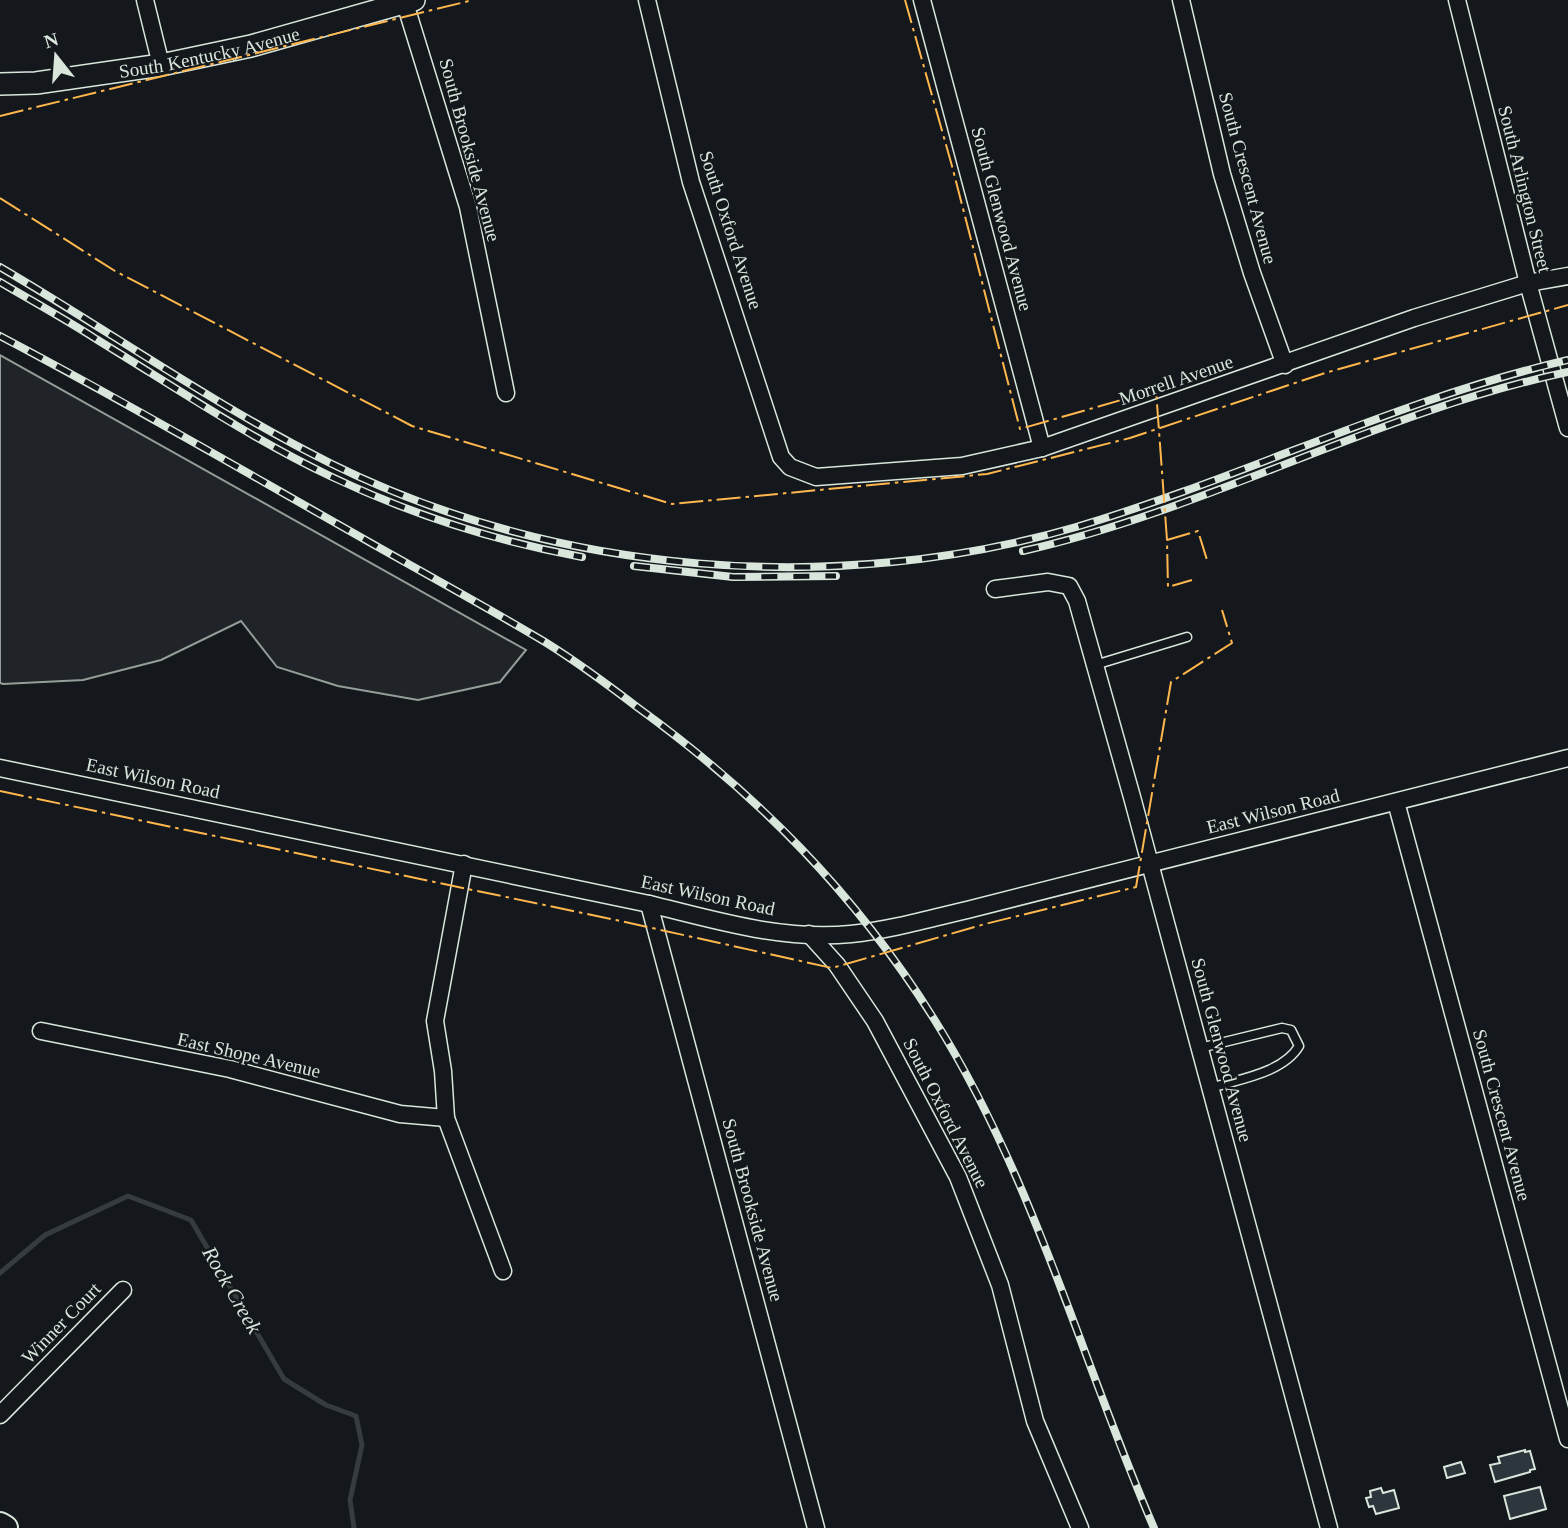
<svg xmlns="http://www.w3.org/2000/svg" width="1568" height="1528" font-family="Georgia,serif">
<style>
.green{fill:#202428;stroke:#939e99;stroke-width:2}
.lines{fill:none;stroke-linecap:round;stroke-linejoin:round}
.stream{stroke:#363b3e;stroke-width:5}
.building{fill:#2c363c;stroke:#d8e6dc;stroke-width:2}
.lane-casing{stroke:#d8e6dc;stroke-width:11}
.street-casing{stroke:#d8e6dc;stroke-width:19}
.secondary-casing{stroke:#d8e6dc;stroke-width:24}
.primary-casing{stroke:#d8e6dc;stroke-width:28}
.lane{stroke:#14181c;stroke-width:8}
.street{stroke:#14181c;stroke-width:16}
.secondary{stroke:#14181c;stroke-width:21}
.primary{stroke:#14181c;stroke-width:24}
.rail-casing{stroke:#d8e6dc;stroke-width:8}
.rail{stroke:#14181c;stroke-width:5;stroke-dasharray:16;stroke-linecap:butt}
.power{stroke:#ffb74d;stroke-width:2;stroke-dasharray:24 5 3.5 5;stroke-linecap:butt}
.labels{text-anchor:middle;dominant-baseline:central;stroke-width:5;stroke-linejoin:round;paint-order:stroke}
.street-label{font-size:19px;fill:#d8e6dc;stroke:#14181c}
.water-label{font-size:21px;font-style:italic;fill:#d8e6dc;stroke:#14181c}
</style>
<rect width="100%" height="100%" fill="#14181c"/>
<path class="green" d="M0,355l526,295 -26,32 -82,18 -80,-14 -61,-19 -36,-46 -80,39 -78,20 -80,4 -3,-1z"/>
<g class="lines">
<path class="stream" d="M0,1273l45,-38 83,-39 63,24 93,159 42,26 30,11 6,29 -12,55 4,28"/>
</g>
<g class="building">
<path d="M1525,1450v2l5,-1 5,18 -5,1v2l-35,10 -5,-17 10,-2 -2,-6z"/>
<path d="M1461,1462l4,11 -18,5 -3,-11z"/>
<path d="M1540,1487l6,22 -36,10 -6,-23z"/>
<path d="M1381,1488l2,5 11,-3 5,18 -23,6 -3,-8 -4,1 -3,-9 5,-1 -1,-6z"/>
</g>
<g class="lines">
<defs>
<g id="lane">
<path d="M1095,665l92,-28"/>
<path d="M1200,1048l82,-20 9,2 8,16c-16,27 -60,33 -88,42"/>
</g>
<g id="street">
<path d="M145,0l16,65"/>
<path d="M404,0l64,207 38,186"/>
<path d="M647,0l44,182 90,275 9,10 26,10 146,-11 80,-18 372,-130 114,-35 40,-7"/>
<path d="M922,0l120,448"/>
<path d="M1181,0l41,174 30,99 33,92"/>
<path d="M1457,0l71,283 40,145"/>
<path d="M995,589l53,-7 21,4 8,15 55,196 197,731"/>
<path d="M0,768l649,136c66,16 133,37 202,30 39,-4 78,-15 116,-24l601,-152"/>
<path d="M1396,802l172,637"/>
<path d="M464,864l-29,157 8,50 3,47 57,153"/>
<path d="M649,904l167,624"/>
<path d="M809,934l28,31 38,56 83,156 42,108 35,136 45,107"/>
<path d="M41,1031l189,38 170,45 46,4"/>
<path d="M0,1415l123,-125"/>
</g>
<g id="secondary">
<path id="s1" d="M0,84l36,-1 125,-18 90,-19 163,-46"/>
</g>
<path id="primary" d="M0,1525l5,3"/>
</defs>
<use href="#lane" class="lane-casing"/>
<use href="#street" class="street-casing"/>
<use href="#secondary" class="secondary-casing"/>
<use href="#primary" class="primary-casing"/>
<use href="#lane" class="lane"/>
<use href="#street" class="street"/>
<use href="#secondary" class="secondary"/>
<use href="#primary" class="primary"/>
<defs>
<g id="rail">
<path d="M0,267c111,65 217,140 332,197 225,111 504,133 744,63 167,-49 322,-128 492,-167"/>
<path d="M0,282c32,19 65,37 96,57 77,47 152,98 234,137 80,38 165,65 252,81"/>
<path d="M0,336c115,60 228,126 341,190 68,39 137,76 204,116 32,20 62,42 92,65 120,87 218,186 297,312 99,157 147,340 220,509"/>
<path d="M1023,551c187,-42 357,-140 545,-179"/>
<path d="M634,566l99,11 103,-1"/>
</g>
</defs>
<use href="#rail" class="rail-casing"/>
<use href="#rail" class="rail"/>
<g class="power">
<path d="M905,0l47,166 68,263 136,-39 11,150 1,47 24,-7"/>
<path d="M0,116l473,-116"/>
<path d="M0,198l115,73 297,155 260,78 315,-30 143,-36 195,-65 243,-68"/>
<path d="M1167,540l31,-9 9,29"/>
<path d="M0,791l616,129 216,48 153,-44 151,-37 35,-205 61,-39 -10,-33"/>
</g>
</g>
<g class="labels">
<g class="street-label">
<text stroke="none"><textPath href="#s1" startOffset="212">South Kentucky Avenue</textPath></text>
<text transform="translate(470 150) rotate(75)">South Brookside Avenue</text>
<text transform="translate(1248 178) rotate(75)">South Crescent Avenue</text>
<text transform="translate(1525 189) rotate(76)">South Arlington Street</text>
<text transform="translate(1002 219) rotate(75)">South Glenwood Avenue</text>
<text transform="translate(731 230) rotate(72)">South Oxford Avenue</text>
<text transform="translate(1176 380) rotate(-19)">Morrell Avenue</text>
<text transform="translate(153 778) rotate(12)">East Wilson Road</text>
<text transform="translate(1273 811) rotate(-14)">East Wilson Road</text>
<text transform="translate(708 895) rotate(12)">East Wilson Road</text>
<text transform="translate(1222 1050) rotate(75)">South Glenwood Avenue</text>
<text transform="translate(249 1055) rotate(13)">East Shope Avenue</text>
<text transform="translate(946 1113) rotate(63)">South Oxford Avenue</text>
<text transform="translate(1502 1115) rotate(75)">South Crescent Avenue</text>
<text transform="translate(753 1210) rotate(75)">South Brookside Avenue</text>
<text transform="translate(61 1323) rotate(-46)">Winner Court</text>
</g>
<g class="water-label">
<text transform="translate(232 1290) rotate(60)">Rock Creek</text>
</g>
</g>
<g transform="translate(56 56) rotate(343)" stroke="#14181c" stroke-width="5" paint-order="stroke">
<path d="M0-5L12 26L0 18L-12 26Z" fill="#d8e6dc"/>
<text y="-10" font-size="19" font-weight="bold" text-anchor="middle" fill="#d8e6dc">N</text>
</g>
</svg>
